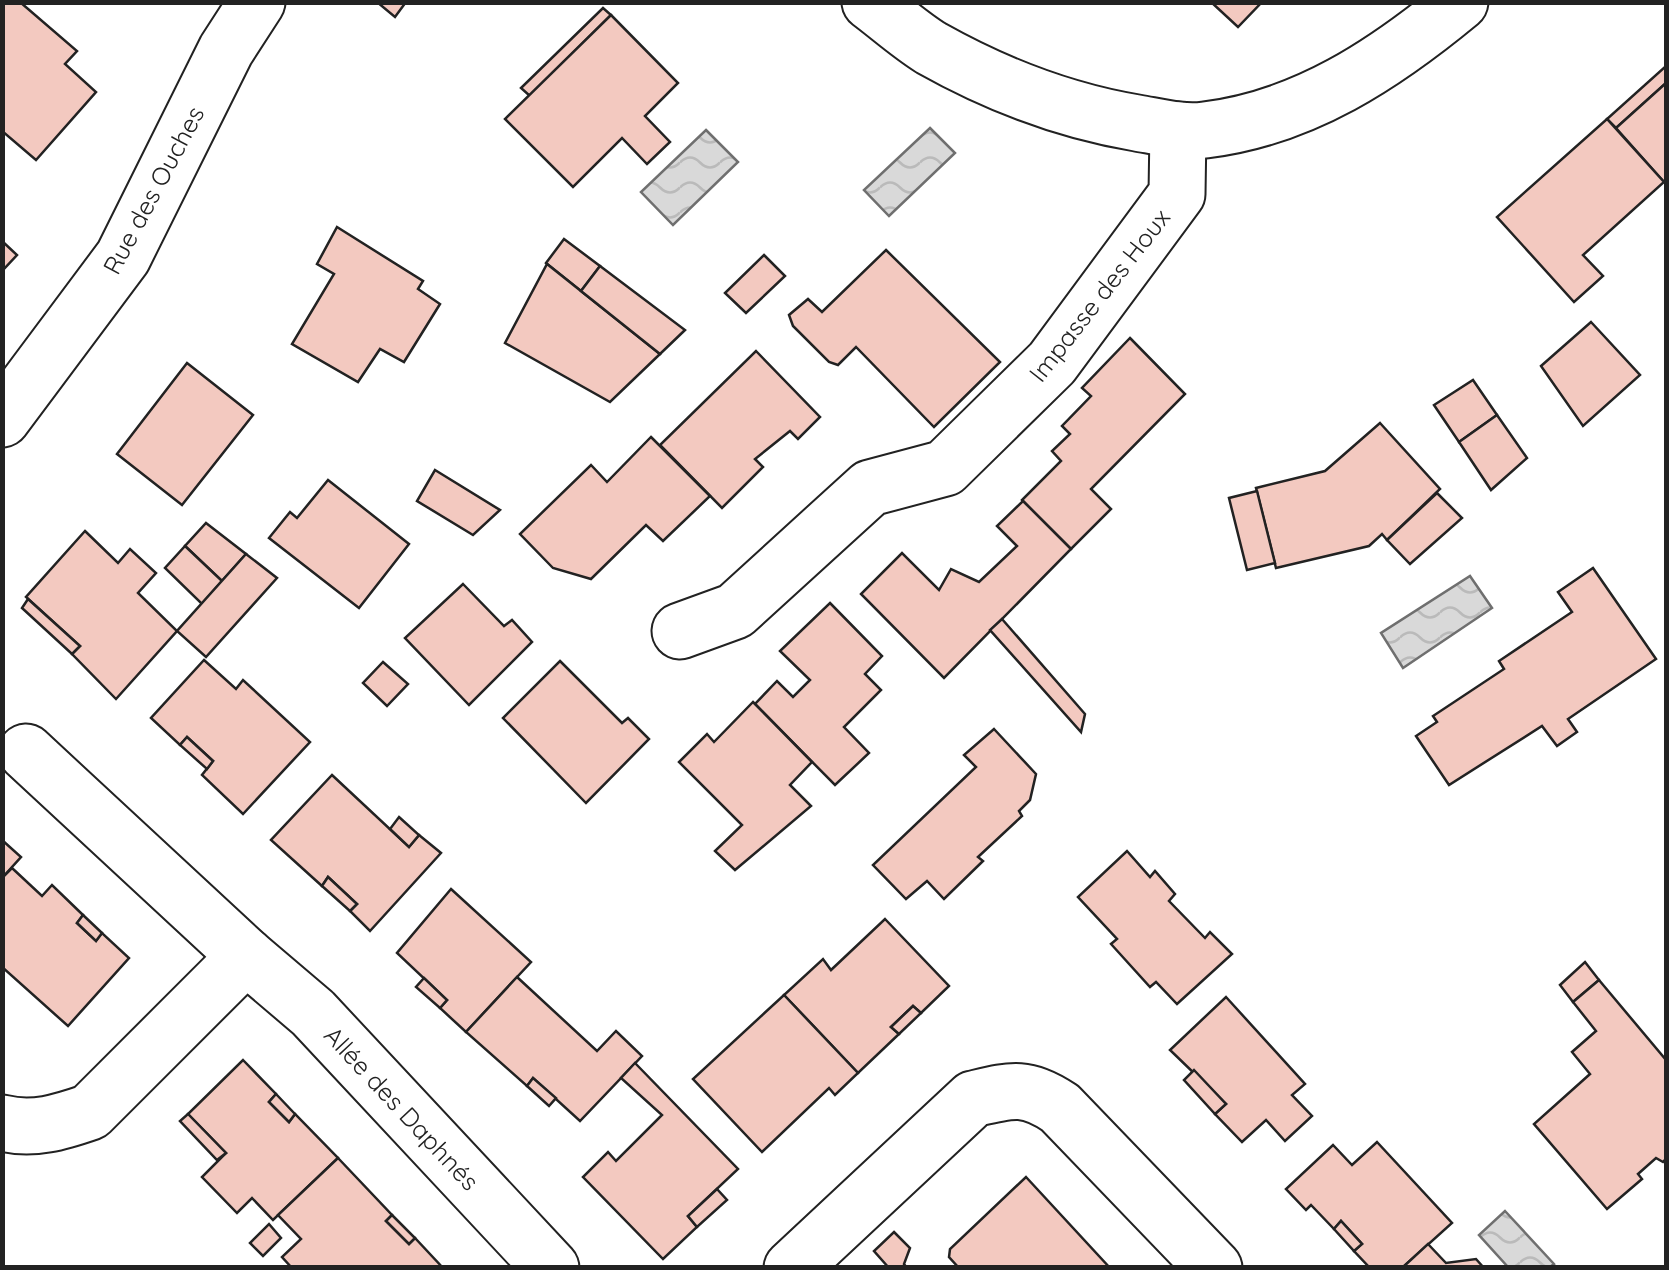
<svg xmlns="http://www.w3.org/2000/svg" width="1669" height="1270" font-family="Quicksand,sans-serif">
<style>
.water{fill:url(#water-waves);stroke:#6f6f6f;stroke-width:2.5}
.building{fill:#f3c9c0;stroke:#222;stroke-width:2.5}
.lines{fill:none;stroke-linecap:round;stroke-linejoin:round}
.minor-casing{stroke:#222;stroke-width:59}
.minor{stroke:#fff;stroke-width:55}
.labels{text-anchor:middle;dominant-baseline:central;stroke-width:8;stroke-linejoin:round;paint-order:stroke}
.street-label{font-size:25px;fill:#222;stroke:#fff}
</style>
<defs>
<pattern id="water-waves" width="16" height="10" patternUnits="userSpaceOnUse" patternTransform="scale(2.5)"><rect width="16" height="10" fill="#d9d9d9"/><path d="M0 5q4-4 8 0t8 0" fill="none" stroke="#bababa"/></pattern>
</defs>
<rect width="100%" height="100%" fill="#fff"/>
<g class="water">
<path d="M930,128l25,25 -66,63 -25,-26z"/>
<path d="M706,130l32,32 -65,63 -32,-33z"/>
<path d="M1470,576l22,32 -89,60 -22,-35z"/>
<path d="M1505,1211l49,53 -4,3h-42l-29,-32z"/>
</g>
<g class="building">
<path d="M2,2h18l57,49 -12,13 31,28 -60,68 -34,-29z"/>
<path d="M377,2h29l-11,15z"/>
<path d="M1211,2h51l-24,25z"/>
<path d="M603,8l8,7 -81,81 -9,-8z"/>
<path d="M611,15l67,68 -33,33 25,26 -23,22 -25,-26 -49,49 -68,-68z"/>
<path d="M1666,66v17l-50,45 -9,-9z"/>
<path d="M1666,83v97l-2,2 -48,-54z"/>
<path d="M1607,119l57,63 -81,73 20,21 -29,26 -77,-85z"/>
<path d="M337,227l86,54 -5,8 22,15 -36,58 -24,-13 -22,33 -66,-38 42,-70 -17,-10z"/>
<path d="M564,239l36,27 -19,25 -35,-28z"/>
<path d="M2,241l15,14 -15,16z"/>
<path d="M886,250l114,112 -66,65 -78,-80 -18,18 -9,-3 -36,-36 -4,-11 19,-16 14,13z"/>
<path d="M764,255l21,21 -39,37 -21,-20z"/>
<path d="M547,264l113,90 -50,48 -105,-59z"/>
<path d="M600,266l85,64 -25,24 -79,-63z"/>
<path d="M1591,322l49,53 -57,51 -42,-60z"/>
<path d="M1130,338l55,56 -94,95 20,20 -40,40 -49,-49 39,-39 -9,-10 18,-17 -8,-8 29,-30 -9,-8z"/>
<path d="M756,351l64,66 -22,22 -8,-8 -35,28 8,8 -41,41 -62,-63z"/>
<path d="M187,363l66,52 -71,90 -65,-51z"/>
<path d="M1473,380l24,35 -38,27 -25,-37z"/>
<path d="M1497,415l30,43 -36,32 -32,-48z"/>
<path d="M1380,423l60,66 -53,51 -5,-6 -13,12 -93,22 -20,-80 69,-17z"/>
<path d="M651,437l59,59 -47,45 -17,-16 -55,54 -38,-11 -33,-34 71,-69 16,17z"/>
<path d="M435,470l65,40 -27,25 -56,-34z"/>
<path d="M328,480l81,64 -50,64 -90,-70 21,-26 7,6z"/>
<path d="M1257,491l18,72 -28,7 -18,-72z"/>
<path d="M1437,493l25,25 -52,46 -23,-24z"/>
<path d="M1023,501l48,48 -127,129 -83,-84 41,-41 37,37 12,-21 28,13 38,-36 -20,-20z"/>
<path d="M206,523l40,31 -24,27 -37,-35z"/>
<path d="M85,531l33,32 12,-14 26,24 -18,20 39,38 -61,68 -44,-45 8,-8 -54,-49z"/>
<path d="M185,546l37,35 -20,23 -37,-36z"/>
<path d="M246,554l31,24 -71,79 -29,-26z"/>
<path d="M1593,568l63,91 -88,60 9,13 -20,14 -15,-20 -93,59 -33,-49 21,-14 -4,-6 71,-47 -5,-8 73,-49 -14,-20z"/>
<path d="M463,584l41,42 8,-6 20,22 -63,63 -64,-67z"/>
<path d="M28,599l52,47 -8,8 -50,-46z"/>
<path d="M830,603l52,53 -17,18 16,16 -37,37 25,26 -34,32 -80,-81 22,-23 16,16 17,-17 -30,-29z"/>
<path d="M1002,619l83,95 -4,18 -91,-102z"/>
<path d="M204,660l32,29 7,-9 67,62 -67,72 -41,-39 11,-14 -26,-24 -7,8 -29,-27z"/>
<path d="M560,661l62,62 6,-5 21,21 -63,64 -83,-85z"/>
<path d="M383,662l25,22 -21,22 -24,-23z"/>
<path d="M753,702l59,60 -22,23 21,21 -76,64 -20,-19 27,-26 -63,-63 28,-28 7,8z"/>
<path d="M994,729l42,45 -6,26 -11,11 3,5 -44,41 5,4 -39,38 -17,-18 -21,18 -33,-34 103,-98 -12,-12z"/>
<path d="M187,737l26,24 -6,8 -27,-24z"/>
<path d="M332,775l77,72 10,-12 22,18 -71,78 -20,-20 7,-7 -29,-27 -6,9 -51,-46z"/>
<path d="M399,817l20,18 -10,12 -19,-18z"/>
<path d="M2,840l19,17 -19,21z"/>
<path d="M1127,851l23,26 5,-6 20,23 -6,7 36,37 5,-6 22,22 -55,50 -21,-22 -6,5 -39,-43 6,-5 -39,-42z"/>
<path d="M12,868l30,28 10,-11 31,30 -6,8 19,18 6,-8 27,25 -61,68 -66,-59v-89z"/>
<path d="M328,877l29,27 -7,7 -28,-25z"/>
<path d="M451,889l80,73 -65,70 -26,-24 7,-8 -50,-47z"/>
<path d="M83,915l19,18 -6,8 -19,-18z"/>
<path d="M885,919l64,67 -28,27 -8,-7 -22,21 8,7 -41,39 -74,-78 39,-36 8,11z"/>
<path d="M1585,962l14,18 -26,22 -13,-17z"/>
<path d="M517,977l80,74 19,-20 26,25 -62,65 -47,-43 -6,8 -61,-54z"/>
<path d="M424,978l23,22 -7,8 -24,-21z"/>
<path d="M1599,980l67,80v99l-3,3 -7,-4 -18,16 4,5 -35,30 -73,-85 56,-50 -18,-22 24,-21 -23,-29z"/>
<path d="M784,995l74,78 -23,22 -6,-7 -67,64 -69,-73z"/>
<path d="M1226,997l79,87 -13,11 20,21 -27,25 -19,-21 -24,22 -27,-28 11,-10 -56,-54z"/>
<path d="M913,1006l8,7 -22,21 -8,-7z"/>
<path d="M243,1060l33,34 -7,8 20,20 6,-8 43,44 -65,62 -21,-22 -15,15 -35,-36 24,-24 -38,-39z"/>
<path d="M635,1063l103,106 -50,47 9,11 -34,32 -80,-82 25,-25 8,9 46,-46 -41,-37z"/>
<path d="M1194,1070l32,34 -11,10 -31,-34z"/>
<path d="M533,1078l23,20 -7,8 -22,-20z"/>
<path d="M276,1094l19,20 -6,8 -20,-20z"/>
<path d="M188,1114l38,39 -9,7 -37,-39z"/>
<path d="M1377,1142l75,81 -50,45h-32l-16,-17 8,-7 -21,-23 -7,8 -23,-24 -5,5 -20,-21 47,-44 19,20z"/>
<path d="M338,1158l54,57 -6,6 23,23 6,-6 28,30h-151l-10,-11 19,-18 -23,-24z"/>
<path d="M1026,1177l84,91h-151l-10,-11 1,-8z"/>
<path d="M717,1189l10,11 -30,27 -9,-11z"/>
<path d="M392,1215l23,23 -6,6 -23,-23z"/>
<path d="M1341,1221l21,23 -8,7 -20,-22z"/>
<path d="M269,1224l12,14 -18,18 -13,-13z"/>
<path d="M894,1232l16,16 -6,16 3,4h-18l-15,-17z"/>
<path d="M1428,1244l18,19 30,-4 8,9h-82z"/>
</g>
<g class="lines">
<defs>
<g id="minor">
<path d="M870,2c20,15 40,33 61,46 64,36 134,63 206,75 23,4 46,10 68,7 99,-12 180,-66 255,-128"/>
<path d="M2,419l121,-162 103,-207 31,-48"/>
<path d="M680,631l55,-20 135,-123 75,-20 107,-105 125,-169 1,-64"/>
<path d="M26,752l220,204"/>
<path d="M2,1123c31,8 59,-1 88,-11l156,-156 67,57 238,255"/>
<path d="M792,1268l181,-169c38,-9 53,-14 87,9l154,160"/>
</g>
</defs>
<use href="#minor" class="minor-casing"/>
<use href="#minor" class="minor"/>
</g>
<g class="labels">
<g class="street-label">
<text transform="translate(153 190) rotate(-62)">Rue des Ouches</text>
<text transform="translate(1099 295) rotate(-52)">Impasse des Houx</text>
<text transform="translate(402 1108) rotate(47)">Allée des Daphnés</text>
</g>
</g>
<rect width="1669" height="1270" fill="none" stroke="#222222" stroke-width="10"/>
</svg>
